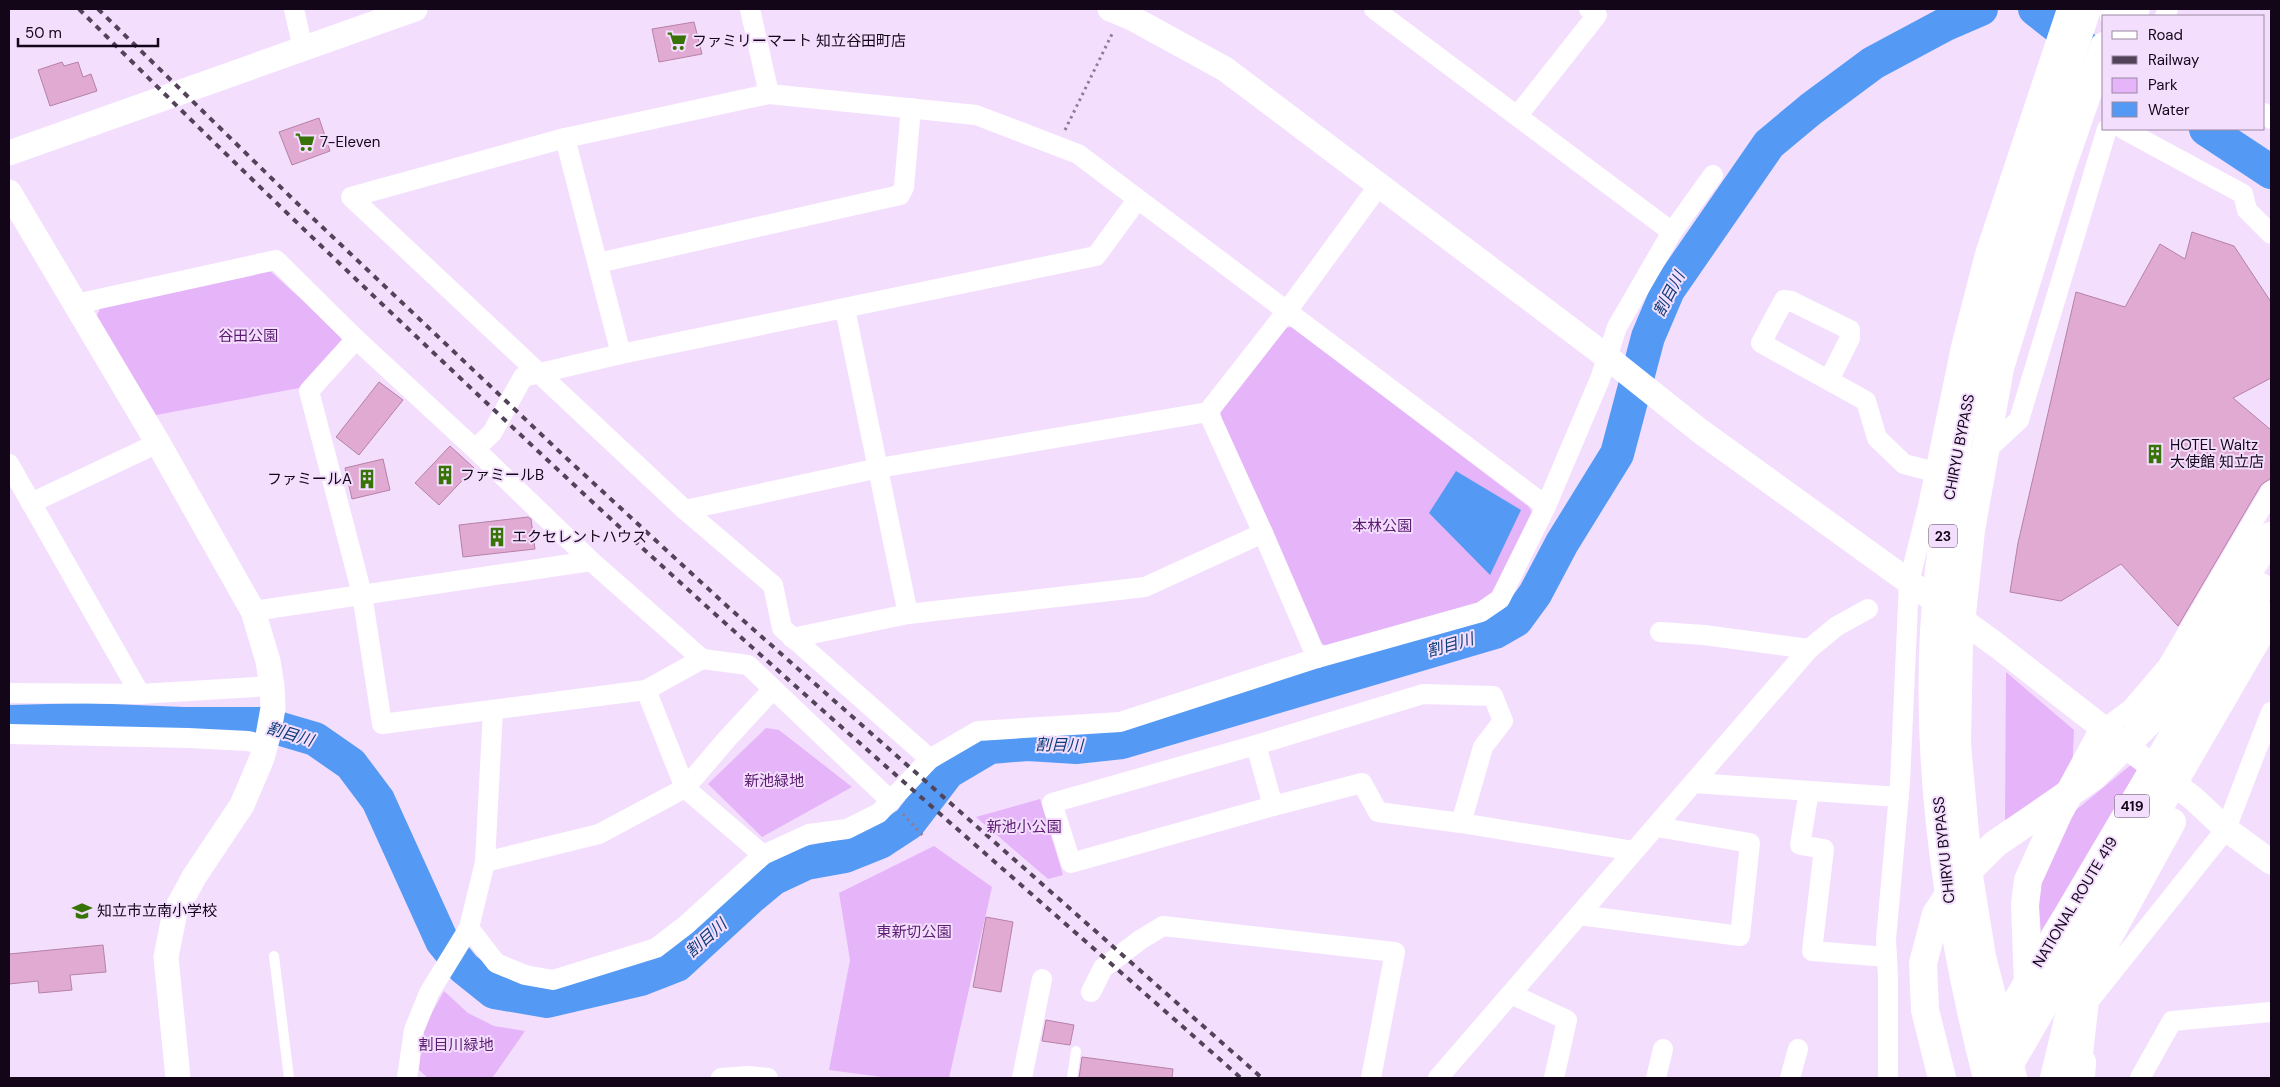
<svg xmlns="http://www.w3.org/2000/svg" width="2280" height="1087" font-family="'DM Sans','Noto Sans JP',sans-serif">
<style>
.green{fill:#e5b4f9}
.water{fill:#549af5}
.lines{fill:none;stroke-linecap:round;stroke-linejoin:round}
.river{stroke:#549af5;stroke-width:34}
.building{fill:#e1aad3;stroke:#b581a8}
.path{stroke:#8e7c96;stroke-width:3;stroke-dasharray:2.5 4;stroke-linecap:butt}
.service{stroke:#fff;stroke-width:10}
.minor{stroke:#fff;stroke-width:20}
.tertiary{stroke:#fff;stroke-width:25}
.trunk{stroke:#fff;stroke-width:28}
.rail{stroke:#524359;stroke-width:4;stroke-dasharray:6 6;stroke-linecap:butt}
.labels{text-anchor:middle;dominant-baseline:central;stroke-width:4;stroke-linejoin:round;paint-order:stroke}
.shield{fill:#f4defe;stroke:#56475d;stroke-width:1}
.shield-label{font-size:14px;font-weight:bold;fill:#130618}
.poi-label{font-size:15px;fill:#130618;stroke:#f4defe;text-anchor:start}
.park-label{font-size:15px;fill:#5b1b71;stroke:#f4defe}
.street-label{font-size:15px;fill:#130618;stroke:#f4defe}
.water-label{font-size:16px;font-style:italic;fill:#0c3d76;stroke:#f4defe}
</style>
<rect width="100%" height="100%" fill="#f4defe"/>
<g class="green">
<path d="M269,270l72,65 1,9 -43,44 -148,28 -55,-98 5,-12z"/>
<path d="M1292,327l237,180 4,7 -40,78 -9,10 -152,46 -12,-5 -98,-223 -2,-10 63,-82z"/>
<path d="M2006,672l68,58 -2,43 -67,51z"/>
<path d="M766,728l13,2 73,57 -90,50 -54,-53z"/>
<path d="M2132,764l12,7 -103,160 -4,-44 22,-63z"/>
<path d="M1040,799l23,76 -15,4 -72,-62z"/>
<path d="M934,846l58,41 -43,191h-59l-61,-8 21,-110 -11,-67z"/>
<path d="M444,991l24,22 26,13 31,5 -32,46 -65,1 -9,-8 4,-41z"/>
</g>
<path class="water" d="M1456,471l65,39 -31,65 -61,-62z"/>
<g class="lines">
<g class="river">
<path d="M2035,9l52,41"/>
<path d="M2206,129l65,43"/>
<path d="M9,722l78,-2 96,4h81l51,15 36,25 27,36 64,141 22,27 30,24 53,9 94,-22 36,-14 74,-68 23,-19 32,-15 39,-7 35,-14 29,-19 39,-51 42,-25 38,-3 48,3 46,-5 373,-110 21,-12 19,-26 27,-51 55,-89 31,-117 20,-47 101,-146 42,-35 62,-46 71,-38 37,-16"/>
</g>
</g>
<g class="building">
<path d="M694,22l8,32 -43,8 -7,-33z"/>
<path d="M62,62l2,4 14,-4 5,15 8,-3 6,17 -47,15 -12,-36z"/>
<path d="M319,118l11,33 -38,14 -13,-33z"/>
<path d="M2192,232l42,14 37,56v76l-38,20 38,32v48l-10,7 -83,141 -57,-62 -60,37 -51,-9 8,-49 58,-251 49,15 35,-63 25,15z"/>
<path d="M379,382l24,18 -44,55 -23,-18z"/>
<path d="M450,446l24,22 -35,37 -24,-22z"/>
<path d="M383,459l7,31 -38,9 -7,-31z"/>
<path d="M528,517l3,2 4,30 -72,8 -4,-32z"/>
<path d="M986,917l27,5 -12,70 -28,-5z"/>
<path d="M103,945l3,27 -36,3 2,15 -33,3 -1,-12 -29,3v-30z"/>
<path d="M1046,1020l28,5 -4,20 -28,-4z"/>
<path d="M1082,1057l91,12 -1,9h-93z"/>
</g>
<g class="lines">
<g class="path">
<path d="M1065,130l48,-98"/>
<path d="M903,814l21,23"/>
</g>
<g class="service">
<path d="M274,956l15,122"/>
<path d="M1072,1078l4,-27"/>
</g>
<g class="minor">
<path d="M294,9l9,40"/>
<path d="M750,9l19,85"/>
<path d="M1374,9l298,223"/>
<path d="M2137,16l3,-7"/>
<path d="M2165,16l3,-7"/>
<path d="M2264,113l7,6"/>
<path d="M1518,115l79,-100 -8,-6"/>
<path d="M2123,129l120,65 4,16 24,24"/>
<path d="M565,138l56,216"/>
<path d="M598,263l302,-68 4,-8 7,-79"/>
<path d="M76,304l200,-44 80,79"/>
<path d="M845,309l63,305 237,-27 118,-54"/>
<path d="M356,339l119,110 116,112 111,98 -56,31 -264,34 -20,-130 -53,-203z"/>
<path d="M1829,380l21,-42v-8l-59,-29 -7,-1 -23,43 105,58 11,37 27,26 31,8"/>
<path d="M1208,412l55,121 54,125"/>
<path d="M475,449l17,-16 31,-56 98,-23 475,-98 41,-56"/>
<path d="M9,464l131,230"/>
<path d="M1947,487l72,-67 88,-291"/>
<path d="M31,503l127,-60"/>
<path d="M685,510l194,-42 329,-56 79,-101 93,-127"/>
<path d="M253,611l338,-50"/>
<path d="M1660,632l44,3 105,14"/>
<path d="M792,638l116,-24"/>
<path d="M702,659l46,6 143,136"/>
<path d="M646,690l39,98 78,67"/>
<path d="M9,693l131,1 132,-8"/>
<path d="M2104,729l27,-20 36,-42 104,-176"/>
<path d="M9,734l179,4 60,3 17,4"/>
<path d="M1256,745l17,61"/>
<path d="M930,759l-148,-131 -9,-43 -88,-75 -334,-313 214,-59 204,-44 207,21 102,39 468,352"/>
<path d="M1694,783l205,14"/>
<path d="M1809,791l-9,54 24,4 -12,102 75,6"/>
<path d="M1461,823l22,-76 20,-26 -10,-25 -70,-2 -167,51 -204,58 19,60 202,-57 89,-23 16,29 83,11 173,28"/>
<path d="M485,862l114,-28 86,-46 42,-49 46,-50"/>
<path d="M1579,915l161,21 10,-93 -93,-16"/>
<path d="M469,928l27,35 29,12 28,5 103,-32 30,-23 77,-70 46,-21 38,-5 32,-16 51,-54 48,-28 142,-9 197,-64 164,-46 19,-13 46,-93 54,-127 17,-52 55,-95 41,-57"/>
<path d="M1091,992l12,-24 37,-28 23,-14 232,26 -24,126"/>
<path d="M1511,994l56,26 -13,58"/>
<path d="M2084,1076l-2,-14 7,-61 137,-172 45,-117"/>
<path d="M407,1078l7,-48 15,-37 40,-65 16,-66 8,-152"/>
<path d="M721,1078l27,-2 20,2"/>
<path d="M1022,1078l20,-99"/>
<path d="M1438,1078l371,-429 28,-23 31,-17"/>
<path d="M1656,1078l7,-29"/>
<path d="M1790,1078l8,-29"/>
<path d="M1888,1078v-101l-2,-38 14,-156 9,-201 19,-76 33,-159 24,-93 82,-245"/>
<path d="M2140,1078l32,-57 99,-9"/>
</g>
<g class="tertiary">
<path d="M1110,9l22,9 93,51 382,288 93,74 295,213 199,155 32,30 45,33"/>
<path d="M9,153l406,-144"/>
<path d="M9,192l149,251 95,168 15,50 4,25 1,22 -5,28 -6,22 -20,47 -48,72 -19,35 -9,45 12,121"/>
</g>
<g class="trunk">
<path d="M2114,16l3,-7"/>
<path d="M2028,984l-3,-79 3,-25 31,-68 45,-83"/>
<path d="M1995,1038l266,-451"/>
<path d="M2004,1074l267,-459"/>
<path d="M1942,1078l-17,-68 -2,-47 13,-49 22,-33 37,-37 98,-67 65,-64 113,-177"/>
<path d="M1987,1078c-37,-145 -61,-296 -53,-446 5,-91 21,-183 41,-272 8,-35 21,-70 32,-105 25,-83 53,-164 80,-246"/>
<path d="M2013,1078l-31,-121 -13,-81 -12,-132 2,-102 12,-112 29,-162 61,-198 43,-124"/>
<path d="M2054,1078l14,-58 25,-55 79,-143"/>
<path d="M2081,1078l1,-16"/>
</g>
<g class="rail">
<path d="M79,9c170,170 345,336 521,500 210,194 427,380 641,569"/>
<path d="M98,9l202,197 263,249 165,152 534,471"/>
</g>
</g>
<defs>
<symbol id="supermarket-bare" viewBox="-9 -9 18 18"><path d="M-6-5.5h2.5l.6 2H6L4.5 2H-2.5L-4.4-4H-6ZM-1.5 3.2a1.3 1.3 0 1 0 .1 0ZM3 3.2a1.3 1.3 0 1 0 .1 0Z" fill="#377306" stroke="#f4defe" stroke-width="2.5" paint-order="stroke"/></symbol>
<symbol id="building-bare" viewBox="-9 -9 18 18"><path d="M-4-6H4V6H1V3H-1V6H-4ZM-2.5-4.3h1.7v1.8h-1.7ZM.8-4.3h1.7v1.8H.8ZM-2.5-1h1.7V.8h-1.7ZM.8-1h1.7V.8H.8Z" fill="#377306" stroke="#f4defe" stroke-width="2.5" paint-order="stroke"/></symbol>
<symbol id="school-bare" viewBox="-9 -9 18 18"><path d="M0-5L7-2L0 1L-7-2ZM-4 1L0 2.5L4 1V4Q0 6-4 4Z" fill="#377306" stroke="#f4defe" stroke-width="2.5" paint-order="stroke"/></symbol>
</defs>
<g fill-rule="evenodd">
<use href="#supermarket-bare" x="663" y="27" width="28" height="28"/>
<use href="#supermarket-bare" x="291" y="128" width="28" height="28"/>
<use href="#building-bare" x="2141" y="440" width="28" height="28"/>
<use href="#building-bare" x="431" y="461" width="28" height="28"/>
<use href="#building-bare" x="353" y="465" width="28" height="28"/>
<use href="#building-bare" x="483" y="523" width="28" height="28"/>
<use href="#school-bare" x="68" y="897" width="28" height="28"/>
</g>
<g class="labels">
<g class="shield">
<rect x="1929" y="524.5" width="28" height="23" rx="4"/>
<rect x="2114.5" y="794.5" width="35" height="23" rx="4"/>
</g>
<g class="shield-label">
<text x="1943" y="536">23</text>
<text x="2132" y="806">419</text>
</g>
<g class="poi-label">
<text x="692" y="41">ファミリーマート 知立谷田町店</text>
<text x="320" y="142">7-Eleven</text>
<text x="2170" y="445">HOTEL Waltz<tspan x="2170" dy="17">大使館 知立店</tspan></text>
<text x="460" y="475">ファミールB</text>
<text x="352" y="479" text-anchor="end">ファミールA</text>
<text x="512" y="537">エクセレントハウス</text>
<text x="97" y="911">知立市立南小学校</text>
</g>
<g class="park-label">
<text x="248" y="336">谷田公園</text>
<text x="1382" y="526">本林公園</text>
<text x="774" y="781">新池緑地</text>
<text x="1024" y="827">新池小公園</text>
<text x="914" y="932">東新切公園</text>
<text x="456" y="1045">割目川緑地</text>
</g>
<g class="street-label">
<text transform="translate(1959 447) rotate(-79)">CHIRYU BYPASS</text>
<text transform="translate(1944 850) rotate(-96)">CHIRYU BYPASS</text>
<text transform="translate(2075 902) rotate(-59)">NATIONAL ROUTE 419</text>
</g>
<g class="water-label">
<text transform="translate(1669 294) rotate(-62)">割目川</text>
<text transform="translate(1450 645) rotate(-16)">割目川</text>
<text transform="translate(290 734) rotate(17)">割目川</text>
<text transform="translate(1059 745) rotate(1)">割目川</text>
<text transform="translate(706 938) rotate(-42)">割目川</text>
</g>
</g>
<rect width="2280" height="1087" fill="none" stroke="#130618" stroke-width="20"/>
<rect x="2102" y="15" width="162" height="115" fill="#f4defe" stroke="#9a88a2"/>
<rect x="2112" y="31" width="25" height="8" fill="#ffffff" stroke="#9a88a2"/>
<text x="2148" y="40" font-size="15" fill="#130618">Road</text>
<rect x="2112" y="56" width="25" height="8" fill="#524359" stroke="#9a88a2"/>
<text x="2148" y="65" font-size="15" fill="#130618">Railway</text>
<rect x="2112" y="78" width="25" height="15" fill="#e5b4f9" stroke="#9a88a2"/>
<text x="2148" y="90" font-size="15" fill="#130618">Park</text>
<rect x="2112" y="102" width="25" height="15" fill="#549af5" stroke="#9a88a2"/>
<text x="2148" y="115" font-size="15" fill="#130618">Water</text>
<path d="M18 38v8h140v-8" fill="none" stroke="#130618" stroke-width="2.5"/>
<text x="25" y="38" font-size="15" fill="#130618" stroke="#f4defe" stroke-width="4" paint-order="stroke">50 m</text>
</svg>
